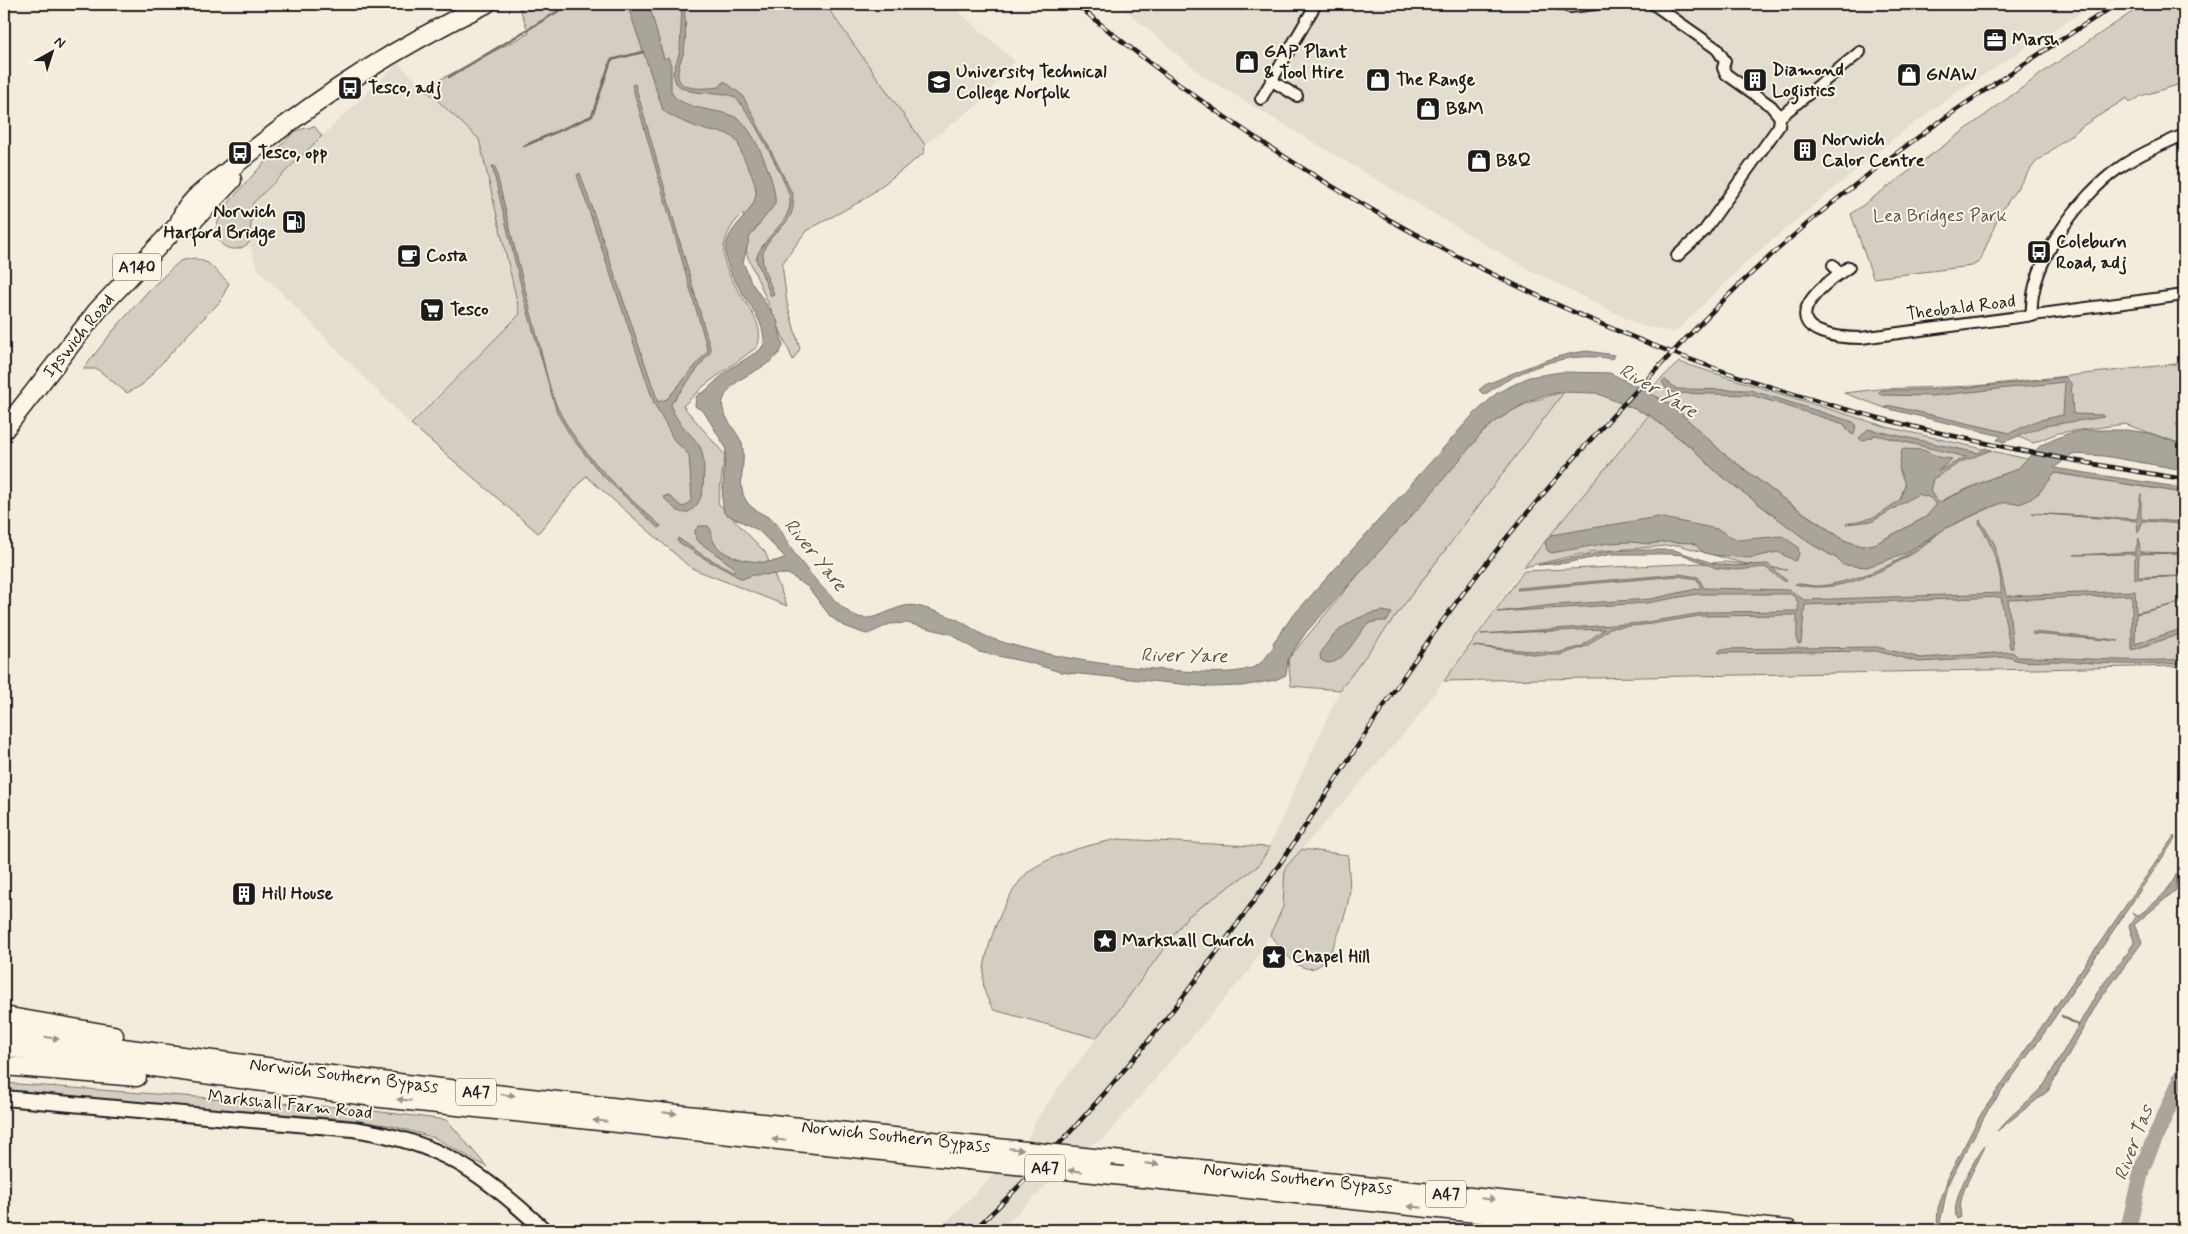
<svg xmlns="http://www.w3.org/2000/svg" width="2188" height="1234" font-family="Mynerve,sans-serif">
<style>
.built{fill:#e3ddcf}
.green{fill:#d3cec1;stroke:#78756e}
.water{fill:#aaa59b;stroke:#716e68}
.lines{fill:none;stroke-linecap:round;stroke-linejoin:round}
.stream{stroke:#716e68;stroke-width:2.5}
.river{stroke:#aaa59b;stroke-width:16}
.street-casing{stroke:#1c1c1c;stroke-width:14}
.secondary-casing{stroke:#1c1c1c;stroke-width:18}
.highway-casing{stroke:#1c1c1c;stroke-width:21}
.street{stroke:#fcf5e5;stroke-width:10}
.secondary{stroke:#fcf5e5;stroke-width:14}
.highway{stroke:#fcf5e5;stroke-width:18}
.rail-casing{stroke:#1c1c1c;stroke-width:4.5}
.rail{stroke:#fcf5e5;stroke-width:2.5;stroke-dasharray:8;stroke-linecap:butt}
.highway-bridge-casing{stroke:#1c1c1c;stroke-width:21;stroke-linecap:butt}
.highway-bridge{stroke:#fcf5e5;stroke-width:18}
.oneway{fill:#97938b}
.labels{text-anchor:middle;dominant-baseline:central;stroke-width:4;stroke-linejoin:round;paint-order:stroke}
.shield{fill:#fcf5e5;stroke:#5f5d58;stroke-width:1}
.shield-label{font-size:16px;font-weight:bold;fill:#1c1c1c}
.poi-label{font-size:18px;font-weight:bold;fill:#1c1c1c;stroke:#fcf5e5;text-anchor:start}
.park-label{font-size:18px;fill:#53514e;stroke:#fcf5e5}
.street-label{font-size:18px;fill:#1c1c1c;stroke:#fcf5e5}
.water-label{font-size:19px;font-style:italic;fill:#55534f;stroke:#fcf5e5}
</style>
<rect width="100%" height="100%" fill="#f3ecdd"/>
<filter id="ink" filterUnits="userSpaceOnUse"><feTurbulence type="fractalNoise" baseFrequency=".02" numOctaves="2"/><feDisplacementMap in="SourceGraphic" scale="10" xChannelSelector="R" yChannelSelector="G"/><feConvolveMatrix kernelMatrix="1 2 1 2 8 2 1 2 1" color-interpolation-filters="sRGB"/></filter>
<g filter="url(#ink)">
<g class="built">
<path d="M825,4h125l65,57 -34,41 -56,43z"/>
<path d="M1118,4h976l-141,91 -61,45 -140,117 -77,75 -34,-6 -119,-60 -318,-189z"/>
<path d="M398,63l81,76 41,176 -111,108 -151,-154 -9,-25 4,-41z"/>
<path d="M1586,391l23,5 40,19 -125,152 -109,154 -130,147 -2,39 -7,17 -27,47 -147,169 -19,8 -29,31 -55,51h-61l89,-89 7,-18 30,-43 49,-62 74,-101 75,-56 79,-173 127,-173 96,-123z"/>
</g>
<g class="green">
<path d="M518,4h307l100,141 -1,8 -61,47 -57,31 -24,33 5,39 13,46 -7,11 -46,-105 -4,-42c-57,57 32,93 14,134l-52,38 -22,21 42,49 -7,48 47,49 22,54 -96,-38 -105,-92 -48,57 -127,-109 109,-110 -41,-175 -55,-51 105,-55z"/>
<path d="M2144,4h40v79l-43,13 -11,7 -3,-5 -43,27 -49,38 -35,50 -20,48 -8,5 -99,12 -22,-64 198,-146z"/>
<path d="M314,126l8,10 -69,67 -4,40c-17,15 -38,0 -32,-19 2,-5 6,-12 9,-17 5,-9 63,-72 70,-76 5,-2 13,-3 18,-5z"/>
<path d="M194,258l14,5 21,20 -9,19 -31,31 -47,52 -15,8 -30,-24h-14l29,-37 37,-42 31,-29z"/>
<path d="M1679,362l208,65 140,32 -11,11 -24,8 -48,21 -18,18 -51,27 -13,2 -16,-5 -57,-38 -66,-50 -52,-49 -24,-12z"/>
<path d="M2184,363v60l-8,1 8,13v8l-59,-21 -67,9 -25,10 -22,-9 -123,-28 -3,2 -41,-15 35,-4 97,-3z"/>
<path d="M1564,392l-224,298 -49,-4 -3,-27 81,-97 114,-130c28,-24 46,-31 81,-40z"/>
<path d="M1649,415l43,33 25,24 96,73 23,13 69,-4 41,-26 55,-25 37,-9 17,-21 129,20v173l-740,15 80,-110 202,-9 61,8 -45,-7 -64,-18 -88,7 -66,15z"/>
<path d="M1118,839l152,8 -12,19 -71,51 -74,101 -17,20 -102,-28c-4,-6 -8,-13 -10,-21 -6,-30 23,-103 48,-120 27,-17 56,-24 86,-30z"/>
<path d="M1302,849l46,6c0,14 3,29 1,43 -3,15 -8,30 -14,44 -20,48 -43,22 -65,-7l13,-28 2,-39z"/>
<path d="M4,1083l344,25 99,12 40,47 -52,-29 -43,-12 -45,-7 -343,-26z"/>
</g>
<g class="water">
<path d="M627,4h22l15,55 4,-2 3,8v26l3,6c21,15 43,11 63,21 16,8 41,68 38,86l-25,32 -7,26 8,20 26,38 6,26c-11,26 -52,27 -60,55 -4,13 15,30 19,43 5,19 -7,41 5,58 7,10 21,13 29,21 6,7 9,17 14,24 12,18 47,61 66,69 21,9 40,-15 61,-10 6,1 36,11 41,14 12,6 22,15 35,19 61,20 124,28 188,32 22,1 50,4 71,-3 11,-4 16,-14 22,-22l-1,-3 18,-25 181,-202 25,-23 32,-16 32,-5 49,1 61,31 52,49 66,50 54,37 19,6 13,-2 51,-27 10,-12 -5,-7 -13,-4 -45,27 -27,3 29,-7 25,-17 5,-16 -6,-15 3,-20 21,1 16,7 13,2 -14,12 28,-14 -90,-22 -14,6 -3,-3 9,-9 110,24 7,-5 6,2 -30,12 -28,17 -3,12 8,12 54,-25 24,-8 25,-25 26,-11 18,-4h42l22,3 35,12v25l-80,-14 -32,-2 -18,14 130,20v5l-129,-20c-9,12 -18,25 -33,30 -8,2 -16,-2 -23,1 -17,6 -33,15 -49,22 -11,5 -20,16 -30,23 -35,22 -84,47 -125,35 8,-1 17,3 26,2 41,-6 87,-26 117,-54l-33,22 -38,13 -24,-2 -7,-7 -23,-13 -97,-73 -24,-24 -43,-33 -53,-22 -36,-1 -18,4 -15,6 -28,17 -16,13 -58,69 -119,131 -18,27 -2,16 -11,5 -33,6 -31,1 -151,-15 -29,-9 -52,-11 -28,-18 -44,-11 -17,1 -22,10 -5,-1 -21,-8 -12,-9 -22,-29 -20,-13 -35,1 -11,4 -44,-24 -21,-14 1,-3 26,18 29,15 2,-1 -1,-3 -38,-27 -1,-10 4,-4h9c5,5 3,12 7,18 10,16 55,24 70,13l-27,-27 -34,-17 -2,-15 4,-50 -22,-36 -9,-6 1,-9 4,-4h3l25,-23 32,-20 4,-6c2,-32 -34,-56 -38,-87 -5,-29 29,-41 30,-64 0,-16 -14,-34 -18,-50 -13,-16 -20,-8 -35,-14 -12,-4 -31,-11 -40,-19z"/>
<path d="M682,4h2c1,15 3,31 0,47 -2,7 -6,15 -6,22 -2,20 30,15 42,14l4,-6 18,14 8,14 42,84c8,32 -24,37 -29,60 -3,13 7,29 11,41l-3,2 -15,-37c6,-20 28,-33 32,-47 2,-5 3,-13 1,-18 -5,-16 -43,-91 -55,-97 -18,-9 -43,2 -58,-14l-3,-10 7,-22z"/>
<path d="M635,84l76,267 -40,53c2,15 17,27 26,38 9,12 7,30 6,45 -1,10 -5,20 -15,25 -10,4 -18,-9 -25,-15l5,-2 14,12 4,-1 6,-7 -3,-44 -15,-15 -20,-37 -77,-228 3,-2 78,229 9,-3 41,-48 -76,-266z"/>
<path d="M492,166h3c14,59 28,118 44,177 6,23 10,49 21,70 25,46 62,79 101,113l-3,2 -58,-55 -28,-35 -15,-25 -32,-111z"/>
<path d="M1587,351l27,4 -2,4c-45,-9 -92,10 -128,36l-5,-5 6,-5c34,-14 66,-30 102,-34z"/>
<path d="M2065,377l6,6 2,31 29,1 2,2 -60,9 -40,16 -7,-2 4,-4 -116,-28 7,-2 118,27 26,-12 27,-6 2,-33 -133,14 -51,-1 -3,-2 4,-3c63,1 121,-5 183,-13z"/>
<path d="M1665,380l12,9 73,1 103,32 3,3 -2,10 -4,-2 -6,-9 -93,-29 -77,-2 -7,-3 -5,-8z"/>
<path d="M2141,494v25l43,3v2l-41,-3 -5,12 -1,-12 -105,-8 105,6z"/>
<path d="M1658,517l59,12 21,11 44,-4 16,11 1,8 -4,6 -17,-9 -28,6 -37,-3 -8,-2 -12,-10 -27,-1 -17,2 -18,-2 -22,1 -58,10 -4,-3 -2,-8 6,-7z"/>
<path d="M1980,520l15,25 11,51 129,-5 1,22 48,-11 -48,12 -1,30 49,-16v5l-52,17v-55l-124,5 5,48h-3l-9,-51 -196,8 -4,38 -2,1 -2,-2v-27l-98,1 -47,8 -42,4 -23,18 -27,9h-20l-67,-9 84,7 25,-7 22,-17 -123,5 160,-11 69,-11 88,-1c1,-8 0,-13 -8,-17h-93l-50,9 -150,9 56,-7 98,-6 50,-11 -4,-9 -19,-3 -161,14 1,-2 161,-14 19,3 6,11 86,2 14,10 197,-7c1,-24 -10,-50 -22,-70z"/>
<path d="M2139,538l1,14 44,1 -45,1 -1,23 46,-1 -49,3v-25l-61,1 61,-3z"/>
<path d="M1626,550h48l41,14 19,2 34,-2 19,17h-3l-19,-14 -28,3 -21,-2 -32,-13 -13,-1h-58l-48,9 -27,2 70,-14z"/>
<path d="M1383,611l9,2 -5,8c-6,0 -15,0 -20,4 -10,8 -27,49 -46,35l-1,-5c12,-25 36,-40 63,-44z"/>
<path d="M2033,632l75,7 11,2 -87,-7z"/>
<path d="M1877,647l44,11 89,-6 4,1 3,4c56,0 111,6 167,2v4c-44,3 -87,0 -131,-2 -15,0 -31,3 -45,-4l-89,5 -43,-11 -155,2 -3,-1 3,-3z"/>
<path d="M2174,836l1,3 -135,200 -52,71 -40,74 -8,39 -3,1 1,-16 11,-33 32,-61z"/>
<path d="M2177,873l-1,17 -42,35 8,16 -1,3 -43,58 -50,89 -51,40c14,-17 32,-29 47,-46l56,-97 29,-37 5,-10 -5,-15 6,-9 -3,-4 7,2c17,-13 29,-22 38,-42z"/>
<path d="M2184,1053c0,26 -5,53 -21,75 -3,5 -7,6 -9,12l3,3 -17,43 -9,44h-14l7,-6 25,-90 17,-31 8,-24 -1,-3 4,-4z"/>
<path d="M1985,1145c-8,23 -29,48 -24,72l-4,2c-8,-16 17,-60 28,-74z"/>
</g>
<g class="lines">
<g class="stream">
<path d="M449,77l121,-73"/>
<path d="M524,146l68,-30 19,-56 32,-8"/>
<path d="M2062,1016l16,9"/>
</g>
<path class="river" d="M2128,1230l14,-62 42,-96"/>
<defs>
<g id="street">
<path d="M1560,4l10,3 26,-3"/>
<path d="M1653,4l64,45 8,12 -2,7 3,6 45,32 9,11 -1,9 -75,105 -27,25"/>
<path d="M1272,81l25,15"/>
<path d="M1261,99l55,-95"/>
<path d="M1780,117l80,-65"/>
<path d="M1833,265l6,9"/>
<path d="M1849,267c-14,10 -30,20 -40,36 -18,31 33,35 52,35l323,-43"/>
<path d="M2032,316c-4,-51 47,-120 87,-148 20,-14 43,-24 65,-33"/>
</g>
<path id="secondary" d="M4,1098l349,31c85,12 129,43 191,101"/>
<g id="highway">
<path d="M179,224l12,-1 41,-43"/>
<path d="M4,430l93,-119 82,-87c5,-21 28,-36 44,-49 80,-68 169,-126 263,-171"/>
<path d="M4,1016l110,19"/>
<path d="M4,1031c314,47 630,78 946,112"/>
<path d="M4,1047l377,51 586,62"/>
<path d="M4,1066l133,11"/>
<path d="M1104,1159l685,71"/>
<path d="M1123,1176l514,54"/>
</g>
</defs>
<use href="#street" class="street-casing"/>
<use href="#secondary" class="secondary-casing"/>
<use href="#highway" class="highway-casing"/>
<use href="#street" class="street"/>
<use href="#secondary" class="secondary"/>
<use href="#highway" class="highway"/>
<defs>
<g id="rail">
<path d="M1076,4c170,142 367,258 574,340 171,68 352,107 534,135"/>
<path d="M974,1230c118,-111 218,-238 309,-371 53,-77 101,-158 156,-233 65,-90 137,-173 214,-253 37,-39 74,-78 114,-114 107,-97 228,-178 350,-255"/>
</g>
</defs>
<use href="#rail" class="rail-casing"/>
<use href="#rail" class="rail"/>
<defs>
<g id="highway-bridge">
<path d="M950,1143l154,16"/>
<path d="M967,1160l156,16"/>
</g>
</defs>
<use href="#highway-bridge" class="highway-bridge-casing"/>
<use href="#highway-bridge" class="highway-bridge"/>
</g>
<defs><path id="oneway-solid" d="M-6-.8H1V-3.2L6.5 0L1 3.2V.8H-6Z" transform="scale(1.25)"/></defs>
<g class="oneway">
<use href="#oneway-solid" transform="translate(52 1038) rotate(9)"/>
<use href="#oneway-solid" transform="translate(508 1095) rotate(6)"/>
<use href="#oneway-solid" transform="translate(404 1100) rotate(-174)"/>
<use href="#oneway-solid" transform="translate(670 1113) rotate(6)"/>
<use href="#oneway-solid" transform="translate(600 1121) rotate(-174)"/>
<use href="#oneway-solid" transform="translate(779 1140) rotate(-174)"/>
<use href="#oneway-solid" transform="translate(1016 1149) rotate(6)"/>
<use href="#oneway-solid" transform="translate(1152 1164) rotate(6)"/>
<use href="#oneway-solid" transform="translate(1075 1171) rotate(-174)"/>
<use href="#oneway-solid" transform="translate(1488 1199) rotate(6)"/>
<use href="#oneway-solid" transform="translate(1415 1207) rotate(-174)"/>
</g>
</g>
<defs>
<symbol id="office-square" viewBox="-11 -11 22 22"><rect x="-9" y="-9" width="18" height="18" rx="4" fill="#1c1c1c" stroke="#fcf5e5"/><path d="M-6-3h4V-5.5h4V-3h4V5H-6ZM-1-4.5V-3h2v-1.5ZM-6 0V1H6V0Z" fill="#fff"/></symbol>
<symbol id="shop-square" viewBox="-11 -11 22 22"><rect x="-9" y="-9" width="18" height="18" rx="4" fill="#1c1c1c" stroke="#fcf5e5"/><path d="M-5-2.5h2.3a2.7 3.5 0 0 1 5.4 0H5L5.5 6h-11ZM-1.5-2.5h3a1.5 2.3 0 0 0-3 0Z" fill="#fff"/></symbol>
<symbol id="building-square" viewBox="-11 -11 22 22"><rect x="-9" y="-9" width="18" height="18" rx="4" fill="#1c1c1c" stroke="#fcf5e5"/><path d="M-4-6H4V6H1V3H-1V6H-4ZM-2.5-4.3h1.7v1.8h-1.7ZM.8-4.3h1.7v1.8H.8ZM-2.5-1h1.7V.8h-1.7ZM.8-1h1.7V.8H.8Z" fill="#fff"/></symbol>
<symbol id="school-square" viewBox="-11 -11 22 22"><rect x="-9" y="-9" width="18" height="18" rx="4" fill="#1c1c1c" stroke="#fcf5e5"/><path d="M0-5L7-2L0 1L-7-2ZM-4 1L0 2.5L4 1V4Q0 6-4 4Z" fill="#fff"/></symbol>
<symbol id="bus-square" viewBox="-11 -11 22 22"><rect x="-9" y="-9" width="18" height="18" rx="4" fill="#1c1c1c" stroke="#fcf5e5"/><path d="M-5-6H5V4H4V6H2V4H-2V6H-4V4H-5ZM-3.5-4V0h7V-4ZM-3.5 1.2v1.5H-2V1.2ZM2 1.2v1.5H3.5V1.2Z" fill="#fff"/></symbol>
<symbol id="fuel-square" viewBox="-11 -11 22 22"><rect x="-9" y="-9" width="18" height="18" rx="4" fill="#1c1c1c" stroke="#fcf5e5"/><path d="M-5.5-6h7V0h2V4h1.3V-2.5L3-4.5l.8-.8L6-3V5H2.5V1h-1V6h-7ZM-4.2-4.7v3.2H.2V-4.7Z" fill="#fff"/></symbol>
<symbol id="cafe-square" viewBox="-11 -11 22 22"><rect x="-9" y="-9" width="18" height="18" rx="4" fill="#1c1c1c" stroke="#fcf5e5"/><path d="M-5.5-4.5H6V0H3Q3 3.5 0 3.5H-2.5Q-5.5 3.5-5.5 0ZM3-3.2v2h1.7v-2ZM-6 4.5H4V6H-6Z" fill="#fff"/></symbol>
<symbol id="supermarket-square" viewBox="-11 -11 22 22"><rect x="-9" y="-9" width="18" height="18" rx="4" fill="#1c1c1c" stroke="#fcf5e5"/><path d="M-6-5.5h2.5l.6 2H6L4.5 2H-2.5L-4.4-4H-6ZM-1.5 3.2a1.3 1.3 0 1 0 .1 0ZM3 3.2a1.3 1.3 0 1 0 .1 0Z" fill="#fff"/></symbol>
<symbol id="sight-square" viewBox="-11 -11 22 22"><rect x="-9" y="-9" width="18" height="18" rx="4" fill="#1c1c1c" stroke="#fcf5e5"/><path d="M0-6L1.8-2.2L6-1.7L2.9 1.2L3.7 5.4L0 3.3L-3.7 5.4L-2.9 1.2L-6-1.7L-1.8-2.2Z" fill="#fff"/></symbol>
</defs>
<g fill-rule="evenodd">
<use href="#office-square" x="1981" y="26" width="28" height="28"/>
<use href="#shop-square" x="1233" y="48" width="28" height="28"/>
<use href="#shop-square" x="1895" y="61" width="28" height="28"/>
<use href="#shop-square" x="1364" y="66" width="28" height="28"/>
<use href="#building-square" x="1741" y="66" width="28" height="28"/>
<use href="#school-square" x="925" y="68" width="28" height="28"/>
<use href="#bus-square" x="336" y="74" width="28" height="28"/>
<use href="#shop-square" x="1414" y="95" width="28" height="28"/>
<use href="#building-square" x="1791" y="136" width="28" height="28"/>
<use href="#bus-square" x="226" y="139" width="28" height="28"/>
<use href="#shop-square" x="1465" y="147" width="28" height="28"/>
<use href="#fuel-square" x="280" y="208" width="28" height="28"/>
<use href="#bus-square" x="2025" y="238" width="28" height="28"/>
<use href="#cafe-square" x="395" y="242" width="28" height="28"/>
<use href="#supermarket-square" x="418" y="296" width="28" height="28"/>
<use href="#building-square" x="230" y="880" width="28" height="28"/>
<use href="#sight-square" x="1091" y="927" width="28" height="28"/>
<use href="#sight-square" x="1260" y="943" width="28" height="28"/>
</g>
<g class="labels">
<g class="shield">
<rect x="113" y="253.5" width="48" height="27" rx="4"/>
<rect x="456" y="1078.5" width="40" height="27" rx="4"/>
<rect x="1025" y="1154.5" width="40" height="27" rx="4"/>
<rect x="1426" y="1180.5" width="40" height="27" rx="4"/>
</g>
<g class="shield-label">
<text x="137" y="267">A140</text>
<text x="476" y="1092">A47</text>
<text x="1045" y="1168">A47</text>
<text x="1446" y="1194">A47</text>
</g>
<g class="poi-label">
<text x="2012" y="40">Marsh</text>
<text x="1264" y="52">GAP Plant<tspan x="1264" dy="21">&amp; Tool Hire</tspan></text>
<text x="1772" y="70">Diamond<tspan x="1772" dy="21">Logistics</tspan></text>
<text x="956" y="72">University Technical<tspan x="956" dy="21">College Norfolk</tspan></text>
<text x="1926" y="75">GNAW</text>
<text x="1396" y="80">The Range</text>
<text x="368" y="88">Tesco, adj</text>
<text x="1446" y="109">B&amp;M</text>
<text x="1822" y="140">Norwich<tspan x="1822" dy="21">Calor Centre</tspan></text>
<text x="258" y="153">Tesco, opp</text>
<text x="1496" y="161">B&amp;Q</text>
<text x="276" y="212" text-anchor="end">Norwich<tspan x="276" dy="21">Harford Bridge</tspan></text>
<text x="2056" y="242">Coleburn<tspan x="2056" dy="21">Road, adj</tspan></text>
<text x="426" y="256">Costa</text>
<text x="450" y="310">Tesco</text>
<text x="262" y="894">Hill House</text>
<text x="1122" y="941">Markshall Church</text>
<text x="1292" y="957">Chapel Hill</text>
</g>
<g class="park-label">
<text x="1940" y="216">Lea Bridges Park</text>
</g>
<g class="street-label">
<text transform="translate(1961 308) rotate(-7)">Theobald Road</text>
<text transform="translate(79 336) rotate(-51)">Ipswich Road</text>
<text transform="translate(344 1076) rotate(7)">Norwich Southern Bypass</text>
<text transform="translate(290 1105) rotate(6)">Markshall Farm Road</text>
<text transform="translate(896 1137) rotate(6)">Norwich Southern Bypass</text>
<text transform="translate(1298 1179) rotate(6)">Norwich Southern Bypass</text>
</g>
<g class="water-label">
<text transform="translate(1658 391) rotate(31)">River Yare</text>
<text transform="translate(815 555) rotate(51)">River Yare</text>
<text transform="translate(1184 656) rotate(1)">River Yare</text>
<text transform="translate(2134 1143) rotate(-69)">River Tas</text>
</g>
</g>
<rect width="2188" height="1234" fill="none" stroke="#fcf5e5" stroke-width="20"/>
<rect x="10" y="10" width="2168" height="1214" fill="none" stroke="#1c1c1c" stroke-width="2" filter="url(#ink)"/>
<g transform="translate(52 52) rotate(39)" stroke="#fcf5e5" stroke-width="4" paint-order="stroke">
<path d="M0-4L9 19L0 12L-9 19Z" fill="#1c1c1c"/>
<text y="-8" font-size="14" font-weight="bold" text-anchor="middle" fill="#1c1c1c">N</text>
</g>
</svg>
